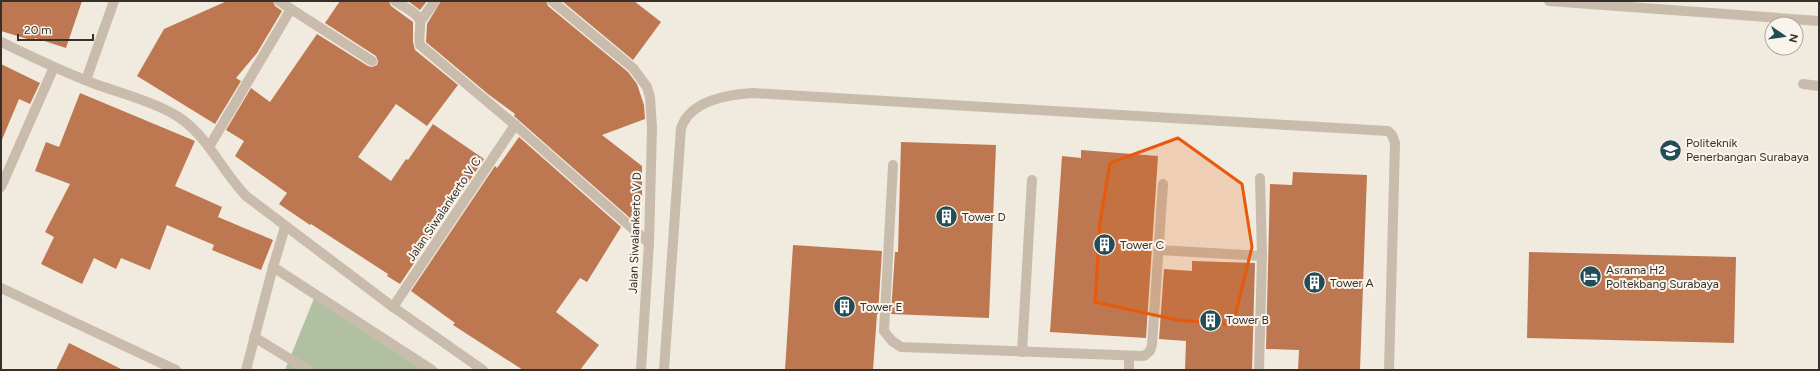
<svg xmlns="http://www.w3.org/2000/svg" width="1820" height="371" font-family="Figtree,sans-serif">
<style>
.green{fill:#b1c0a0}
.building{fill:#bd7851}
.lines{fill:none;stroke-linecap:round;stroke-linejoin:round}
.service{stroke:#c9bcac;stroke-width:10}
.minor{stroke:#c9bcac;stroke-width:10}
.marked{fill:#e8590c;fill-opacity:0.2;stroke:#e8590c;stroke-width:3;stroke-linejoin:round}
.labels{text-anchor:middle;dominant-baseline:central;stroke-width:4;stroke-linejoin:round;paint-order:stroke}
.poi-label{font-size:12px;fill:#37302a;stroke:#f9f4ec;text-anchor:start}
.street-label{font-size:12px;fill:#37302a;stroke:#f9f4ec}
</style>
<rect width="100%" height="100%" fill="#f1ebdf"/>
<path class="green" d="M315,296l125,74h-155z"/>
<g class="building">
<path d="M1,1h81l-16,47 -31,-10 -1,3 -33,-10z"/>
<path d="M227,1h46l2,5 7,5 -25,42 -21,25 5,3 -26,43 -78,-48 27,-47z"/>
<path d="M340,1h49l2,5 22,16v20l2,8 43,35 -31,41 -31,-22 -38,53 33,24 15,-22 2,1 25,-36 51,35 -84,125 -13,-8 1,-2 -77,-50 -1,1 -31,-21 8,-11 -52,-37 9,-15 -18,-11 25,-42 19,14 47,-68 51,32 4,1 5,-2 1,-4 -2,-5 -51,-33z"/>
<path d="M408,1h19l-7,9z"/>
<path d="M441,1h105l2,5 80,66 9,12 7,21 1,14 -43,16 40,31v34l-12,18 -116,-102 1,-2 -27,-20 -62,-52 1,-18z"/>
<path d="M562,1h72l27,21 -28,38z"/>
<path d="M1,64l39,19 -10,21 -11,-5 -18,43z"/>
<path d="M80,93l115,48 -20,45 47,21 -4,10 55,23 -12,30 -49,-20 2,-5 -47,-20 -17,45 -29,-12 -5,11 -22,-11 -12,26 -41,-20 13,-27 -9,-5 25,-48 -35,-13 11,-29 13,5z"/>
<path d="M519,137l102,90 -34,55 -7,-4 -24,34 43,33 -19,25h-57l-70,-45 2,-2 -44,-32 84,-125 2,2z"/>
<path d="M901,142l95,3 -7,173 -98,-4 4,-62h3z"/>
<path d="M1081,150l77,6 -12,182 -96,-6 12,-176 19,2z"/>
<path d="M1293,172l74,3 -7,195h-62l1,-20 -33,-1 4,-165 22,1z"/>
<path d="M793,245l89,6 -4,63h-1l-4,56h-88z"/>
<path d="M1529,252l207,5 -2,86 -207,-5z"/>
<path d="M1192,261l63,2 -3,107h-67l1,-29 -27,-2 5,-70 28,2z"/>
<path d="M69,343l54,27h-67z"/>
</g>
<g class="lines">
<g class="service">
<path d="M1549,1l270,20"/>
<path d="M1803,84l16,2"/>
<path d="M893,165l-9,166 8,10 9,6 243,9 6,-5 2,-6 11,-161"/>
<path d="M1159,250l103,6"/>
<path d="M273,267l12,-40"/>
<path d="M1,288l175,82"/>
<path d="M254,337l54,33"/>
<path d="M1022,352l10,-172"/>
<path d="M246,370l27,-103 159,103"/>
<path d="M664,370l17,-242c10,-28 46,-33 71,-35l636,38 4,4 3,8 -6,227"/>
<path d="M1129,370v-14"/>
<path d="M1259,370l3,-114 -2,-78"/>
</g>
<g class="minor">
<path d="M395,1c7,5 24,12 25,21 1,7 -2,15 0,23l95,80 134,118"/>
<path d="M552,1l81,67 14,19 3,10 2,31 -3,115 -8,127"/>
<path d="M291,9l81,52"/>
<path d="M420,22l15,-21"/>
<path d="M1,42c31,15 62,30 94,42 25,9 63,19 85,34 28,19 42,53 66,78l147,111 90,63"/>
<path d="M86,80l28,-79"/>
<path d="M209,147l82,-138 -12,-8"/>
<path d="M1,187l53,-120"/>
<path d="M393,307l122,-182"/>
</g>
</g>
<path class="marked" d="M1178,138l64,46 10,63 -19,78 -56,-5 -82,-18 5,-80 10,-59z"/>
<defs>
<symbol id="university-disc" viewBox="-11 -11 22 22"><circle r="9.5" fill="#224d56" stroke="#f9f4ec"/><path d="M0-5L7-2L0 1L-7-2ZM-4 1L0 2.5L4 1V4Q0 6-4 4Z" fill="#fff"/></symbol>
<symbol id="building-disc" viewBox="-11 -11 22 22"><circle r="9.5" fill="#224d56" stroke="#f9f4ec"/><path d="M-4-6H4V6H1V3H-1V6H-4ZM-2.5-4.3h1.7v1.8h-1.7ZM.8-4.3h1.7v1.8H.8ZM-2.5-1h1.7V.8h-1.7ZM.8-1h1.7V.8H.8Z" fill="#fff"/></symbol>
<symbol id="hotel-disc" viewBox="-11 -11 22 22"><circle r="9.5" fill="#224d56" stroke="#f9f4ec"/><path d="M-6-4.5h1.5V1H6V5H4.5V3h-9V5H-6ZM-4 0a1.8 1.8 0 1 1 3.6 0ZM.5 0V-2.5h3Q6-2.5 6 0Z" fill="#fff"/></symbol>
</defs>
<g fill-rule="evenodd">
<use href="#university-disc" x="1658" y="138" width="25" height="25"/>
<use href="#building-disc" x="934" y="204" width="25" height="25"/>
<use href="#building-disc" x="1092" y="232" width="25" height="25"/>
<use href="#hotel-disc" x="1578" y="264" width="25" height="25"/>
<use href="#building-disc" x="1302" y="270" width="25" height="25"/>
<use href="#building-disc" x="832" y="294" width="25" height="25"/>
<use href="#building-disc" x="1198" y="308" width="25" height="25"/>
</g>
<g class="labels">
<g class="poi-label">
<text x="1686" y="143">Politeknik<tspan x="1686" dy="14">Penerbangan Surabaya</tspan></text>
<text x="962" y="217">Tower D</text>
<text x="1120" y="245">Tower C</text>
<text x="1606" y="270">Asrama H2<tspan x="1606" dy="14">Poltekbang Surabaya</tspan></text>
<text x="1330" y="283">Tower A</text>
<text x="860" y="307">Tower E</text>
<text x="1226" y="320">Tower B</text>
</g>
<g class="street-label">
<text transform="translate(444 209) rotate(-56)">Jalan Siwalankerto V C</text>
<text transform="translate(635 233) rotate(-88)">Jalan Siwalankerto V D</text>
</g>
</g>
<rect width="1820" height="371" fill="none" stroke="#37302a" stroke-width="4"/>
<g transform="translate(1784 36) rotate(103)"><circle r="19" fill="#f9f4ec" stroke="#aba69e"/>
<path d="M0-3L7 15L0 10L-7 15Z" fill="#224d56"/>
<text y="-6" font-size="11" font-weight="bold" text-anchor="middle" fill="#37302a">N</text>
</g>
<path d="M18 34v6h75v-6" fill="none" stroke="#37302a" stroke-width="2"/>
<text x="24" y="34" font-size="12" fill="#37302a" stroke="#f9f4ec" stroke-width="3" paint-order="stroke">20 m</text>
</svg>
